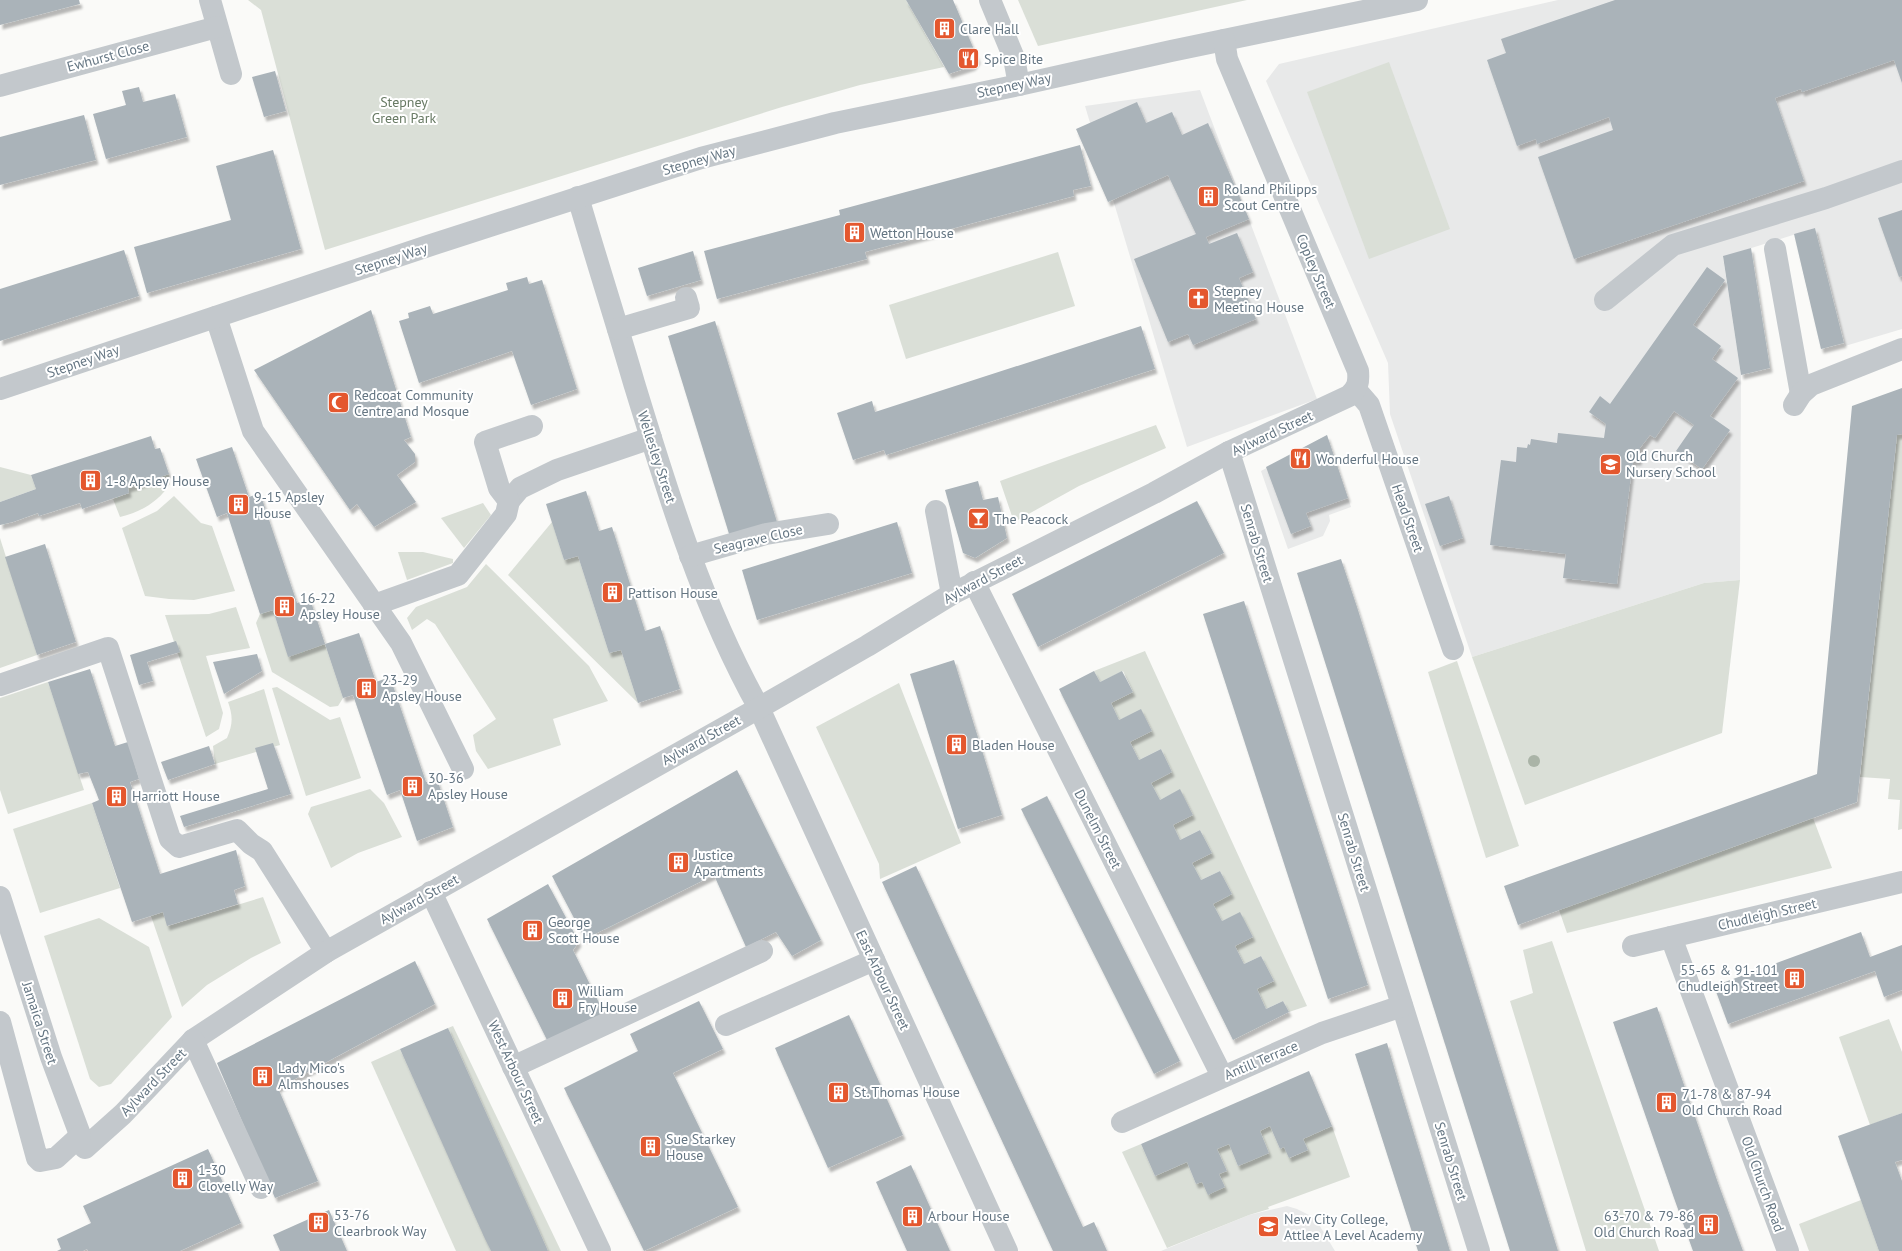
<svg xmlns="http://www.w3.org/2000/svg" width="1902" height="1251" font-family="'PT Sans',sans-serif">
<style>
.built{fill:#e8e9e9}
.green{fill:#dadfd7}
.building{fill:#aab3b9;filter:url(#shadow)}
.lines{fill:none;stroke-linecap:round;stroke-linejoin:round}
.minor{stroke:#c3c8cc;stroke-width:22}
.tree{fill:#aab4a7}
.labels{text-anchor:middle;dominant-baseline:central;stroke-width:4;stroke-linejoin:round;paint-order:stroke}
.poi-label{font-size:14px;fill:#657683;stroke:#fff;text-anchor:start}
.street-label{font-size:14px;fill:#657683;stroke:#fff}
.park-label{font-size:14px;fill:#687a64;stroke:#fff}
</style>
<defs>
<filter id="shadow"><feDropShadow dx="2.5" dy="4.5" stdDeviation="1" flood-color="#0004"/></filter>
</defs>
<rect width="100%" height="100%" fill="#fafaf8"/>
<g class="built">
<path d="M1558,0h344v329l-57,17 -30,-118 -92,29 18,118 -1,205 -36,3 -232,74 -82,-243 -2,-51 -122,-282 13,-17z"/>
<path d="M1200,90l117,309 -130,48 -102,-341z"/>
<path d="M1327,435l24,72 -22,8 1,6 -7,15 -35,13 -27,-78z"/>
<path d="M1287,1206l10,3 14,7 7,7 17,28h-174l88,-36z"/>
</g>
<g class="green">
<path d="M248,0h658l38,67 -84,18 -78,22 -457,143 -64,-240z"/>
<path d="M1018,0h229l-209,46z"/>
<path d="M1389,62l61,167 -81,30 -62,-167z"/>
<path d="M1058,252l17,54 -169,53 -17,-54z"/>
<path d="M1156,425l10,23 -87,38 -65,36 -14,-41z"/>
<path d="M1902,434v395l-4,1 2,-30 -12,-1 2,-20 -30,-2 37,-342z"/>
<path d="M0,467l31,8 5,14 -36,13z"/>
<path d="M169,474l1,10c-12,18 -29,28 -50,33l-7,-18 16,-6 -1,-5z"/>
<path d="M174,496l27,27 11,3 23,65 -41,9 -25,-1 -24,-3 -23,-68 35,-17z"/>
<path d="M483,503l8,12 -27,33 -23,-30z"/>
<path d="M552,522l12,38 14,-4 31,97 12,-3 17,53 -130,-128z"/>
<path d="M0,538l37,117 -37,13z"/>
<path d="M398,552h25l30,7v4l-46,17z"/>
<path d="M486,564l103,102 19,35 -55,18 8,26 -73,24 -12,-18 -3,-16 23,-16 -61,-95 -8,-5 -15,11 -5,-12 9,-11 51,-20z"/>
<path d="M1740,580l-18,153 -197,72 -53,-148 232,-74z"/>
<path d="M236,607l14,41 -44,8 17,57 -4,16 -13,8 -41,-122 44,-1z"/>
<path d="M273,610l15,46 37,-12 18,54 -5,8 -8,1 -58,-35 -16,-49 4,-9z"/>
<path d="M1145,651l162,355 -18,6 -6,-11 -17,8 -9,-20 17,-8 -13,-25 -17,8 -9,-18 18,-9 -13,-24 -18,8 -9,-17 19,-10 -12,-23 -19,9 -9,-17 20,-10 -12,-23 -20,10 -7,-15 20,-10 -13,-25 -20,10 -9,-17 21,-11 -11,-23 -22,11 -9,-18 22,-11 -11,-21 -22,10 -8,-17 22,-11 -10,-21 -23,11 -6,-11z"/>
<path d="M1457,661l62,185 -33,12 -58,-186z"/>
<path d="M48,682l36,108 -76,24 -8,-24v-92z"/>
<path d="M899,683l62,160 -81,36 -1,-15 -63,-137z"/>
<path d="M277,687l53,33 10,-3 21,61 -55,18 -34,-108z"/>
<path d="M264,689l16,56 -65,19 -2,-18 14,-8c6,-14 6,-22 1,-36z"/>
<path d="M370,789l14,14 18,34 -44,16 -27,15 -23,-54 3,-7z"/>
<path d="M92,803l28,85 -80,25 -27,-84z"/>
<path d="M1813,818l19,50 -265,65 -8,-23z"/>
<path d="M263,897l18,46 -30,15 -44,27 -25,22 -31,-91 12,-4 5,14z"/>
<path d="M99,918l50,29 23,70 -61,67 -12,3 -9,-8 -46,-143z"/>
<path d="M1552,941l107,310h-73l-76,-250 23,-8 -10,-43z"/>
<path d="M1889,1019l13,33v61l-32,12 -31,-88z"/>
<path d="M453,1026l108,225h-13l-100,-223z"/>
<path d="M400,1049l91,202h-35l-85,-189z"/>
<path d="M1270,1126l10,23 4,-2 6,11 18,-8 -5,-11 29,-13 18,51 -82,30 1,2 -20,6 -82,33 -45,-96 19,-8 14,32 32,-14 9,22 6,-2 6,12 17,-7 -6,-13 8,-3 -10,-22 12,-5 9,22 31,-13 -9,-22z"/>
<path d="M1861,1200l18,51h-70l-10,-27z"/>
</g>
<g class="building">
<path d="M0,0h79l1,4 -80,21z"/>
<path d="M906,0h47l25,59 -5,7 -24,8z"/>
<path d="M1615,0h287v83l-8,-23 -92,32 -1,-3 -26,9 29,83 -230,78 -36,-102 75,-27 -4,-13 -72,27 -1,-5 -19,7 -30,-86 19,-7 -5,-14z"/>
<path d="M275,71l11,40 -22,6 -12,-40z"/>
<path d="M139,87l4,15 32,-8 12,43 -81,22 -13,-45 33,-9 -4,-14z"/>
<path d="M1137,102l9,21 26,-11 10,23 26,-12 41,96 -43,18 3,7 28,-11 16,39 -14,6 17,41 -63,26 -5,-11 -20,8 -34,-83 62,-25 -28,-59 -60,27 -32,-73z"/>
<path d="M84,115l12,45 -96,25v-48z"/>
<path d="M1080,145l11,41 -18,4 1,6 -209,56 2,7 -150,40 -13,-48 136,-36 -1,-5z"/>
<path d="M273,150l28,99 -154,44 -13,-46 97,-27 -15,-54z"/>
<path d="M1902,210v66l-3,1 -21,-59z"/>
<path d="M1815,228l29,115 -23,6 -27,-115z"/>
<path d="M1751,248l19,120 -29,7 -18,-119z"/>
<path d="M124,250l15,46 -139,45v-52z"/>
<path d="M693,251l8,29 -54,16 -9,-28z"/>
<path d="M1707,267l18,13 -32,45 28,21 -9,13 26,19 -28,38 20,14 -28,39 -26,-18 18,-26 -20,-14 -19,27 -5,-3 -10,13 -1,13h-6l-16,123 -54,-6 3,-24 -76,-9 11,-85 15,2 1,-15 10,1 1,-4 2,1 1,-6 26,4 1,-10 46,5 2,-14 -17,-12 11,-16 10,8z"/>
<path d="M527,277l2,7 13,-4 35,109 -46,16 -19,-54 -93,32 -20,-62 10,-3 -1,-5 22,-7 3,8 75,-24 -2,-7z"/>
<path d="M371,310l40,127 -7,3 11,14v8l-18,13 19,27 -42,25 -17,-23 -7,6 -96,-140z"/>
<path d="M715,321l62,201 -47,15 -62,-201z"/>
<path d="M1141,326l14,43 -269,86 -2,-5 -31,10 -16,-47 35,-12 3,11z"/>
<path d="M1902,388v46l-5,1 -40,367 -339,123 -14,-39 313,-112 35,-368z"/>
<path d="M1327,435l21,63 -42,15 5,13 -20,8 -25,-67z"/>
<path d="M151,436l4,13 5,-1 9,26 -41,14 1,5 -47,16 -2,-6 -41,13 -1,-3 -25,9 -13,3v-23l36,-13 -5,-14z"/>
<path d="M232,447l17,50 11,-4 37,110 13,-4 15,45 -37,13 -15,-47 -13,4 -33,-101 -10,4 -21,-58z"/>
<path d="M978,481l5,19 15,-3 9,41 -32,20 -12,-5 -18,-63z"/>
<path d="M586,491l13,40 13,-4 33,104 15,-5 20,63 -42,14 -17,-53 -12,3 -31,-97 -14,4 -18,-56z"/>
<path d="M1449,496l14,42 -23,8 -15,-42z"/>
<path d="M1197,501l27,52 -186,94 -26,-53z"/>
<path d="M897,522l15,51 -155,47 -15,-50z"/>
<path d="M45,544l31,98 -39,13 -32,-98z"/>
<path d="M1341,559l16,48 201,644h-48l-213,-678z"/>
<path d="M1244,601l124,384 -40,14 -125,-385z"/>
<path d="M359,633l17,49 14,-5 36,105 11,-3 16,48 -36,14 -17,-51 -13,5 -34,-100 -10,3 -18,-54z"/>
<path d="M176,641l4,11 -33,10 6,19 -14,4 -9,-30z"/>
<path d="M257,654l5,17 -38,23 -11,-32z"/>
<path d="M954,660l48,155 -44,14 -48,-155z"/>
<path d="M90,669l25,77 13,-4 11,37 -9,3 30,92 76,-24 9,36 -11,4 4,14 -71,22 -4,-14 -31,10 -40,-119 7,-3 -3,-8 -8,-20 -10,2 -30,-92z"/>
<path d="M1094,671l6,11 22,-11 11,21 -22,11 8,17 22,-11 11,22 -22,11 9,18 22,-11 11,23 -21,11 9,17 20,-11 13,26 -20,10 7,15 20,-10 12,23 -20,10 9,17 19,-9 12,23 -19,10 9,17 18,-9 13,25 -18,9 9,18 17,-8 13,25 -17,8 9,20 17,-8 6,11 -56,28 -174,-351z"/>
<path d="M273,743l18,51 -107,33 -4,-11 88,-27 -13,-41z"/>
<path d="M209,746l6,18 -47,16 -7,-18z"/>
<path d="M737,770l84,170 -29,16 -16,-24 -30,15 -32,-72 -129,64 -33,-63z"/>
<path d="M1047,796l133,265 -26,13 -133,-265z"/>
<path d="M916,866l167,361 11,-5 13,29h-54l-171,-369z"/>
<path d="M548,884l31,58 -6,8 31,63 -57,27 -60,-121z"/>
<path d="M1861,932l9,25 32,-12v45l-18,7 -9,-26 -147,53 -14,-38z"/>
<path d="M415,961l20,43 -157,84 40,93 -43,17 -58,-135z"/>
<path d="M699,1001l24,48 -50,24 65,134 -94,44 -80,-163 74,-37 -8,-17z"/>
<path d="M1657,1007l61,176 25,68h-50l-19,-53 -61,-176z"/>
<path d="M849,1015l54,120 -75,33 -53,-120z"/>
<path d="M448,1028l85,189 15,34h-57l-6,-12 -85,-190z"/>
<path d="M1387,1043l14,48 49,160h-32l-63,-197z"/>
<path d="M1309,1071l23,55 -29,13 5,11 -19,8 -5,-11 -4,2 -10,-23 -10,5 9,22 -21,9 -10,4 -9,-22 -12,5 10,22 -8,3 6,13 -11,5 -6,3 -6,-13 -6,2 -9,-22 -32,14 -14,-32z"/>
<path d="M1902,1113v47l-7,2 7,19v70h-23l-41,-115z"/>
<path d="M208,1149l33,74 -61,28h-92l-1,-2 -4,2h-26l4,-2 -4,-10 34,-16 -8,-17z"/>
<path d="M911,1165l39,86h-43l-31,-69z"/>
<path d="M329,1210l18,41h-67l-7,-16z"/>
</g>
<g class="lines">
<g class="minor">
<path d="M210,0l21,74"/>
<path d="M990,0l24,58 5,27"/>
<path d="M0,86l217,-59"/>
<path d="M578,197c18,62 38,124 56,186 34,111 68,223 125,325l248,543"/>
<path d="M1775,249l26,145"/>
<path d="M1605,300l68,-55 153,-47 76,-27"/>
<path d="M216,317l37,114 148,212 62,126"/>
<path d="M618,329l71,-21 -3,-10"/>
<path d="M0,389l428,-143 273,-88 134,-35 184,-38 152,-34 246,-51"/>
<path d="M1356,390l13,15 84,244"/>
<path d="M1794,405l7,-11 10,-9 91,-36"/>
<path d="M1229,452l250,799"/>
<path d="M509,501l11,-13 37,-18 94,-32"/>
<path d="M936,511l16,83"/>
<path d="M690,556l76,-22 62,-10"/>
<path d="M974,582l248,494"/>
<path d="M374,605l84,-30 48,-61 3,-13 -10,-13 -14,-46 47,-16"/>
<path d="M0,685l108,-37 62,191 9,8 58,-17 14,14 11,7 64,101"/>
<path d="M431,892l169,359"/>
<path d="M0,897l51,160 34,91 38,-34 70,-74 133,-88 433,-244 108,-62 85,-52 202,-101 75,-41 120,-56c9,-8 10,-14 9,-25l-131,-312 -3,-19"/>
<path d="M1671,937l117,314"/>
<path d="M1633,946l269,-64"/>
<path d="M0,1022l37,136 3,3 16,-3 24,-22"/>
<path d="M726,1025l148,-65"/>
<path d="M193,1040l68,148"/>
<path d="M513,1067l249,-116"/>
<path d="M1122,1122l200,-89 80,-27"/>
</g>
</g>
<circle class="tree" cx="1534" cy="761" r="6"/>
<defs>
<symbol id="building-square" viewBox="-11 -11 22 22"><rect x="-9" y="-9" width="18" height="18" rx="4" fill="#e4572e" stroke="#fff"/><path d="M-4-6H4V6H1V3H-1V6H-4ZM-2.5-4.3h1.7v1.8h-1.7ZM.8-4.3h1.7v1.8H.8ZM-2.5-1h1.7V.8h-1.7ZM.8-1h1.7V.8H.8Z" fill="#fff"/></symbol>
<symbol id="restaurant-square" viewBox="-11 -11 22 22"><rect x="-9" y="-9" width="18" height="18" rx="4" fill="#e4572e" stroke="#fff"/><path d="M-5-6h1v4h1v-4h1v4h1v-4h1v5L-1.5 .5V6h-2V.5L-5-1ZM5-6V6H3V1.5H1.5Q1.5-4 5-6Z" fill="#fff"/></symbol>
<symbol id="church-square" viewBox="-11 -11 22 22"><rect x="-9" y="-9" width="18" height="18" rx="4" fill="#e4572e" stroke="#fff"/><path d="M-1.2-6h2.4v3.5h3.3v2.4h-3.3V6h-2.4V-.1h-3.3v-2.4h3.3Z" fill="#fff"/></symbol>
<symbol id="mosque-square" viewBox="-11 -11 22 22"><rect x="-9" y="-9" width="18" height="18" rx="4" fill="#e4572e" stroke="#fff"/><path d="M3.5-4.9A6 6 0 1 0 3.5 4.9A5 5 0 1 1 3.5-4.9Z" fill="#fff"/></symbol>
<symbol id="school-square" viewBox="-11 -11 22 22"><rect x="-9" y="-9" width="18" height="18" rx="4" fill="#e4572e" stroke="#fff"/><path d="M0-5L7-2L0 1L-7-2ZM-4 1L0 2.5L4 1V4Q0 6-4 4Z" fill="#fff"/></symbol>
<symbol id="bar-square" viewBox="-11 -11 22 22"><rect x="-9" y="-9" width="18" height="18" rx="4" fill="#e4572e" stroke="#fff"/><path d="M-6-5H6L.8 .8V4.5H3.5V6h-7V4.5H-.8V.8Z" fill="#fff"/></symbol>
<symbol id="university-square" viewBox="-11 -11 22 22"><rect x="-9" y="-9" width="18" height="18" rx="4" fill="#e4572e" stroke="#fff"/><path d="M0-5L7-2L0 1L-7-2ZM-4 1L0 2.5L4 1V4Q0 6-4 4Z" fill="#fff"/></symbol>
</defs>
<g fill-rule="evenodd">
<use href="#building-square" x="932" y="16" width="25" height="25"/>
<use href="#restaurant-square" x="956" y="46" width="25" height="25"/>
<use href="#building-square" x="1196" y="184" width="25" height="25"/>
<use href="#building-square" x="842" y="220" width="25" height="25"/>
<use href="#church-square" x="1186" y="286" width="25" height="25"/>
<use href="#mosque-square" x="326" y="390" width="25" height="25"/>
<use href="#restaurant-square" x="1288" y="446" width="25" height="25"/>
<use href="#school-square" x="1598" y="452" width="25" height="25"/>
<use href="#building-square" x="78" y="468" width="25" height="25"/>
<use href="#building-square" x="226" y="492" width="25" height="25"/>
<use href="#bar-square" x="966" y="506" width="25" height="25"/>
<use href="#building-square" x="600" y="580" width="25" height="25"/>
<use href="#building-square" x="272" y="594" width="25" height="25"/>
<use href="#building-square" x="354" y="676" width="25" height="25"/>
<use href="#building-square" x="944" y="732" width="25" height="25"/>
<use href="#building-square" x="400" y="774" width="25" height="25"/>
<use href="#building-square" x="104" y="784" width="25" height="25"/>
<use href="#building-square" x="666" y="850" width="25" height="25"/>
<use href="#building-square" x="520" y="918" width="25" height="25"/>
<use href="#building-square" x="1782" y="966" width="25" height="25"/>
<use href="#building-square" x="550" y="986" width="25" height="25"/>
<use href="#building-square" x="250" y="1064" width="25" height="25"/>
<use href="#building-square" x="826" y="1080" width="25" height="25"/>
<use href="#building-square" x="1654" y="1090" width="25" height="25"/>
<use href="#building-square" x="638" y="1134" width="25" height="25"/>
<use href="#building-square" x="170" y="1166" width="25" height="25"/>
<use href="#building-square" x="900" y="1204" width="25" height="25"/>
<use href="#building-square" x="306" y="1210" width="25" height="25"/>
<use href="#building-square" x="1696" y="1212" width="25" height="25"/>
<use href="#university-square" x="1256" y="1214" width="25" height="25"/>
</g>
<g class="labels">
<g class="poi-label">
<text x="960" y="29">Clare Hall</text>
<text x="984" y="59">Spice Bite</text>
<text x="1224" y="189">Roland Philipps<tspan x="1224" dy="16">Scout Centre</tspan></text>
<text x="870" y="233">Wetton House</text>
<text x="1214" y="291">Stepney<tspan x="1214" dy="16">Meeting House</tspan></text>
<text x="354" y="395">Redcoat Community<tspan x="354" dy="16">Centre and Mosque</tspan></text>
<text x="1626" y="456">Old Church<tspan x="1626" dy="16">Nursery School</tspan></text>
<text x="1316" y="459">Wonderful House</text>
<text x="106" y="481">1-8 Apsley House</text>
<text x="254" y="497">9-15 Apsley<tspan x="254" dy="16">House</tspan></text>
<text x="994" y="519">The Peacock</text>
<text x="628" y="593">Pattison House</text>
<text x="300" y="598">16-22<tspan x="300" dy="16">Apsley House</tspan></text>
<text x="382" y="680">23-29<tspan x="382" dy="16">Apsley House</tspan></text>
<text x="972" y="745">Bladen House</text>
<text x="428" y="778">30-36<tspan x="428" dy="16">Apsley House</tspan></text>
<text x="132" y="796">Harriott House</text>
<text x="694" y="855">Justice<tspan x="694" dy="16">Apartments</tspan></text>
<text x="548" y="922">George<tspan x="548" dy="16">Scott House</tspan></text>
<text x="1778" y="970" text-anchor="end">55-65 &amp; 91-101<tspan x="1778" dy="16">Chudleigh Street</tspan></text>
<text x="578" y="991">William<tspan x="578" dy="16">Fry House</tspan></text>
<text x="278" y="1068">Lady Mico's<tspan x="278" dy="16">Almshouses</tspan></text>
<text x="854" y="1092">St. Thomas House</text>
<text x="1682" y="1094">71-78 &amp; 87-94<tspan x="1682" dy="16">Old Church Road</tspan></text>
<text x="666" y="1139">Sue Starkey<tspan x="666" dy="16">House</tspan></text>
<text x="198" y="1170">1-30<tspan x="198" dy="16">Clovelly Way</tspan></text>
<text x="334" y="1215">53-76<tspan x="334" dy="16">Clearbrook Way</tspan></text>
<text x="928" y="1216">Arbour House</text>
<text x="1694" y="1216" text-anchor="end">63-70 &amp; 79-86<tspan x="1694" dy="16">Old Church Road</tspan></text>
<text x="1284" y="1219">New City College,<tspan x="1284" dy="16">Attlee A Level Academy</tspan></text>
</g>
<g class="street-label">
<text transform="translate(108 56) rotate(-15)">Ewhurst Close</text>
<text transform="translate(1014 85) rotate(-12)">Stepney Way</text>
<text transform="translate(699 160) rotate(-16)">Stepney Way</text>
<text transform="translate(391 259) rotate(-18)">Stepney Way</text>
<text transform="translate(1316 271) rotate(67)">Copley Street</text>
<text transform="translate(83 361) rotate(-19)">Stepney Way</text>
<text transform="translate(1272 433) rotate(-25)">Aylward Street</text>
<text transform="translate(657 457) rotate(72)">Wellesley Street</text>
<text transform="translate(1408 518) rotate(71)">Head Street</text>
<text transform="translate(758 539) rotate(-13)">Seagrave Close</text>
<text transform="translate(1257 543) rotate(73)">Senrab Street</text>
<text transform="translate(983 579) rotate(-28)">Aylward Street</text>
<text transform="translate(701 740) rotate(-29)">Aylward Street</text>
<text transform="translate(1098 829) rotate(63)">Dunelm Street</text>
<text transform="translate(1354 852) rotate(73)">Senrab Street</text>
<text transform="translate(419 899) rotate(-29)">Aylward Street</text>
<text transform="translate(1767 914) rotate(-13)">Chudleigh Street</text>
<text transform="translate(883 980) rotate(65)">East Arbour Street</text>
<text transform="translate(40 1023) rotate(72)">Jamaica Street</text>
<text transform="translate(1261 1060) rotate(-23)">Antill Terrace</text>
<text transform="translate(516 1072) rotate(65)">West Arbour Street</text>
<text transform="translate(153 1082) rotate(-46)">Aylward Street</text>
<text transform="translate(1451 1161) rotate(73)">Senrab Street</text>
<text transform="translate(1763 1184) rotate(70)">Old Church Road</text>
</g>
<g class="park-label">
<text x="404" y="102">Stepney<tspan x="404" dy="16">Green Park</tspan></text>
</g>
</g>
</svg>
